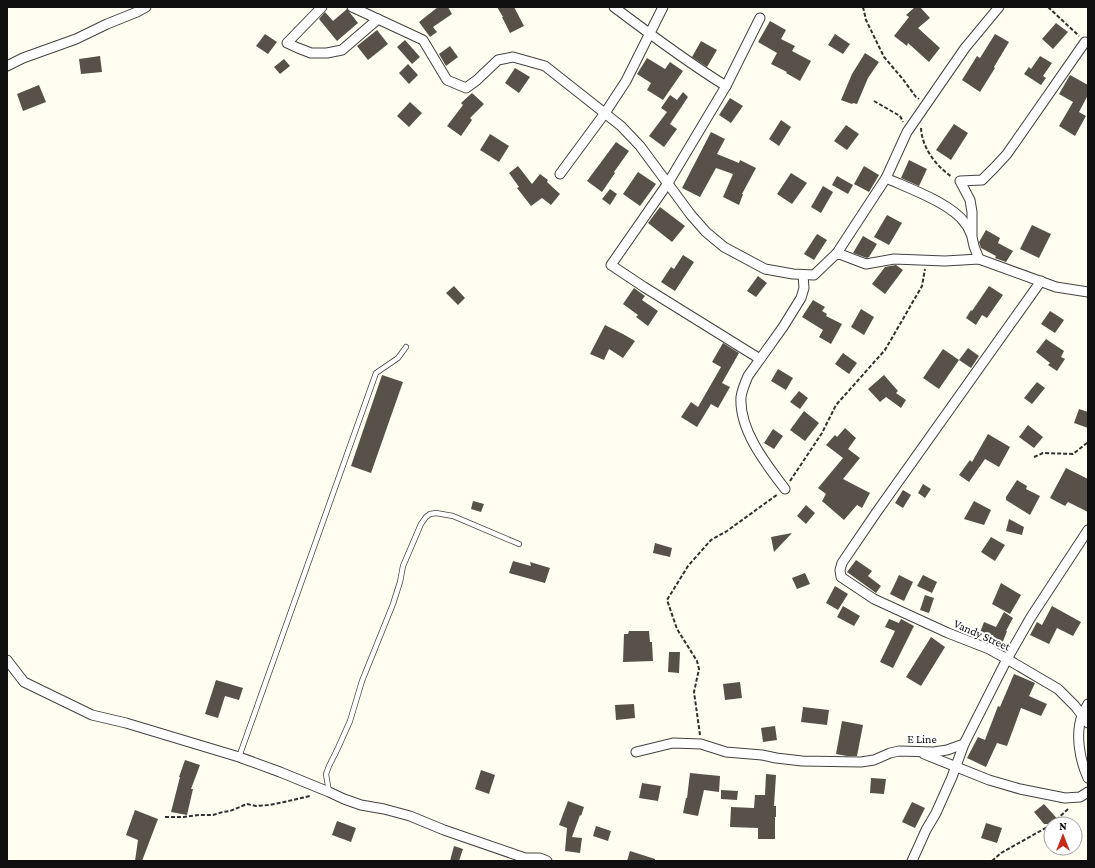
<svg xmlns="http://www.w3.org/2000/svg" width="1095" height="868" font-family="'Crimson Pro',serif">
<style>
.building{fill:#58514a}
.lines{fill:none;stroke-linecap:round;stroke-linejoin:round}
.lane-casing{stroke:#424242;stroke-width:6}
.street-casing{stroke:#424242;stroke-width:11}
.path{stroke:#313131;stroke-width:2;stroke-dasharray:4 2;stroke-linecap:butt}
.lane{stroke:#fff;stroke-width:4.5}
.street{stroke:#fff;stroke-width:9}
.labels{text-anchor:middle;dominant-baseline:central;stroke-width:4;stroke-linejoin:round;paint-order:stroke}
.street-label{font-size:12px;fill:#0f0f0f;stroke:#fff}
</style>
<rect width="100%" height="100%" fill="#fffef0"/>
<g class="building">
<path d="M438,7h10l4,7 -19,13 4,5 -7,5 -11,-15z"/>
<path d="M497,7h17l10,19 -14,7 -8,-16h1z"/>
<path d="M915,7h5l10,11 -12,10 22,20 -11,14 -21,-19 -1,3 -13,-10 15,-19 -3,-2z"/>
<path d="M347,9l11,14 -21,18 -18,-22 6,-7 8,9z"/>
<path d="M770,21l16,9 -5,9 14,7 -3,5 19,10 -11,20 -14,-8 1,-1 -16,-8 6,-11 -19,-11z"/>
<path d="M1056,23l12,9 -15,17 -11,-10z"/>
<path d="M377,30l11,14 -20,16 -11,-14z"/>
<path d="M265,34l12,8 -9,12 -12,-8z"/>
<path d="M835,34l15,10 -7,10 -15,-9z"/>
<path d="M995,34l14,8 -15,25 1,1 -15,24 -18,-12 15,-24 3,2z"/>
<path d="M405,40l15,17 -8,7 -15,-17z"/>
<path d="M701,41l16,9 -10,17 -15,-10z"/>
<path d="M450,46l8,11 -12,9 -7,-12z"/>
<path d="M865,53l14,9 -11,16 -11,26 -4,-1 -1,1 -11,-4 11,-26z"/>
<path d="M100,56l2,16 -21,2 -2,-15z"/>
<path d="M1040,56l12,7 -9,13 3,2 -5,7 -17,-11 5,-7 2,2z"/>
<path d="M647,58l18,11 5,-7 13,9 -20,29 -16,-10 4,-7 -14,-9z"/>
<path d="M284,59l6,7 -10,8 -6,-7z"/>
<path d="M408,64l10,11 -9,9 -10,-11z"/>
<path d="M515,68l15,9 -11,16 -14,-10z"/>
<path d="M1070,75l18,10v10l-9,17 7,4 -11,20 -16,-10 14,-24 -14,-8z"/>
<path d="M39,85l7,17 -23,9 -6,-17z"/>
<path d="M683,92l5,5 -18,27 7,5 -13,18 -15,-11 18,-24 -6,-4 9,-13 7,5z"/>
<path d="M472,93l12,11 -14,14 2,2 -11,16 -14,-10 16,-21 -2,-2z"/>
<path d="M730,98l13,8 -12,17 -12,-8z"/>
<path d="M410,102l12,11 -13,14 -12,-11z"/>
<path d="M781,120l10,7 -12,19 -10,-7z"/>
<path d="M954,124l14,9 -17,27 -15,-10z"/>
<path d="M846,125l13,9 -12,16 -13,-9z"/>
<path d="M711,132l14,7 -8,15 22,9 1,-3 16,8 -14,26h1l-4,11 -16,-8 10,-23 -17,-6 -16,29 -18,-9z"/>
<path d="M490,134l19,12 -10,16 -19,-12z"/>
<path d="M616,142l13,9 -15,21 1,1 -13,19 -15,-11z"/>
<path d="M909,160l18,9 -8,17 -18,-8z"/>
<path d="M518,166l14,18 8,-10 8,6 -1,2 13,12 -9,11 -9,-7 -11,8 -14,-18 2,-1 -10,-14z"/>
<path d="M864,166l15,9 -10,17 -15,-8z"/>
<path d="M638,172l18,12 -16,22 -17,-12z"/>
<path d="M791,173l16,10 -15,21 -15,-10z"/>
<path d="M837,176l16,9 -5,9 -16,-9z"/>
<path d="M823,186l10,6 -12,21 -10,-6z"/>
<path d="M610,189l7,5 -7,11 -8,-6z"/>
<path d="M660,207l25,19 -13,16 -24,-19z"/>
<path d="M887,215l15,8 -13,22 -15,-8z"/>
<path d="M1032,225l19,9 -12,24 -19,-9z"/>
<path d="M986,230l14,8 -2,5 15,8 -7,11 -11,-4 1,-2 -15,-8 -2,-6z"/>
<path d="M817,234l10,6 -13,20 -10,-6z"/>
<path d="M863,236l14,8 -8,13 -2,1 -14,-5z"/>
<path d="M683,255l11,7 -19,29 -14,-9 10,-15 3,2z"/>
<path d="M896,265l7,5 -18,24 -13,-10 13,-17z"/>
<path d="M758,276l9,7 -11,14 -9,-6z"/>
<path d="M454,286l11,12 -7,7 -12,-12z"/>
<path d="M989,286l14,9 -16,23 -5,-3 -6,10 -10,-7 5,-8 1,1z"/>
<path d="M634,288l11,8 -3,4 16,11 -10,15 -12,-9 2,-2 -15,-11z"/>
<path d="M813,300l12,7 -3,4 5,3 -1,2 16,8 -11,20 -12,-7 4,-7 -21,-13z"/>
<path d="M861,309l13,8 -10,18 -13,-8z"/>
<path d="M1050,311l14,9 -9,13 -14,-9z"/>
<path d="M605,325l18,9 12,7 -12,17 -14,-9 -5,11 -14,-6z"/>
<path d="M1046,339l18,12 -3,6 4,2 -8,12 -9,-6 2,-2 -14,-11z"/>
<path d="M723,343l16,10 -17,30 8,4 -12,21 -7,-4 -14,23 -16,-10 10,-15 7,5 23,-40 -9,-5z"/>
<path d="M968,348l11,8 -8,12 -12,-8z"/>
<path d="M943,349l16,11 -20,29 -16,-11z"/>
<path d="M843,353l14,10 -8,11 -14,-10z"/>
<path d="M778,369l15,9 -7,12 -15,-9z"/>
<path d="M382,375l21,7 -32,91 -20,-7z"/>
<path d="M884,375l14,16 -2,2 10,7 -5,8 -15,-11 -6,5 -12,-13z"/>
<path d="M1037,382l8,6 -13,16 -8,-6z"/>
<path d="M799,391l9,7 -8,11 -10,-7z"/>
<path d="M1079,409l9,3v16l-14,-5z"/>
<path d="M804,411l15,12 -14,18 -15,-11z"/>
<path d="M1028,425l15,12 -9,11 -15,-11z"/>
<path d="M845,428l11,10 -8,11 12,9 -17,21 27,14 -8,15 -5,-3 -13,15 -22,-19 4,-7 -8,-6 25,-30 -17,-13 9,-10 2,2z"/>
<path d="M773,429l10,7 -9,13 -10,-6z"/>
<path d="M988,434l22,13 -11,20 -14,-8 -16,23 -10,-7 11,-15 2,2z"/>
<path d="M1066,468l22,11v33l-20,-10 -3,4 -15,-8z"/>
<path d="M1017,480l10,6 -1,3 14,7 -10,19 -24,-15v-3z"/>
<path d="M923,484l8,5 -6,9 -7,-5z"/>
<path d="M903,490l8,5 -8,13 -8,-5z"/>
<path d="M473,501l11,3 -3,8 -10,-3z"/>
<path d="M974,501l17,9 -7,15 -20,-6z"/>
<path d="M806,505l9,8 -9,11 -9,-8z"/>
<path d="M1009,519l15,8 -2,8 -16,-4z"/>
<path d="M792,533l-18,19 -3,-15z"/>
<path d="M991,537l14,8 -10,16 -14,-9z"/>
<path d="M655,543l17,5 -2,9 -17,-4z"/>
<path d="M856,560l16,11 -4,5 13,10 -5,7 -29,-21z"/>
<path d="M513,561l18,5 -1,-4 20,6 -5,15 -36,-10z"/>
<path d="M805,573l5,11 -13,5 -5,-11z"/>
<path d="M899,575l14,7 -9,19 -14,-7z"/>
<path d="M923,575l14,7 -5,11 -15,-7z"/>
<path d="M1001,583l20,12 -11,19 -18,-10z"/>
<path d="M835,586l13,8 -10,16 -12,-7z"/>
<path d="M925,595l9,3 -5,15 -9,-3z"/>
<path d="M843,606l17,10 -6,10 -17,-9z"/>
<path d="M1052,606l29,16 -8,14 -16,-8 -8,16 -19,-9 7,-13 5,3z"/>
<path d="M1004,612l9,6 -7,13h1l-5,13 -23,-9 5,-13 12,5z"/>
<path d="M889,619l10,4 2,-4 13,7 -21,42 -13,-6 15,-31 -10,-4z"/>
<path d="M629,631h20l1,11h2l1,19 -30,1 1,-28h4z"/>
<path d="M931,637l14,10 -24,39 -15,-9z"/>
<path d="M669,652h11l-1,21 -11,-1z"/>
<path d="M1014,674l21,9 -6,13 18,8 -6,12 -20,-8 -14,38 -10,-3 -11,24 -19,-9 11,-21 7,3 13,-34 2,1z"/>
<path d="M216,680l27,8 -4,12 -14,-4 -7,22 -13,-4z"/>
<path d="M740,682l2,16 -17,2 -2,-16z"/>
<path d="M634,704l1,14 -19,2 -1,-15z"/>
<path d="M803,707l26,3 -2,15 -26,-3z"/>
<path d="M842,721l21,4 -6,31h-10l-11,-2z"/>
<path d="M775,726l2,14 -14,2 -2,-14z"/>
<path d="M185,760l15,5 -9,24h2l-6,26 -16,-3 9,-35h-1z"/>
<path d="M481,770l14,5 -6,19 -14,-5z"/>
<path d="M690,773l30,3 -1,16 -15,-2 -6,26 -15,-3 3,-15h1z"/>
<path d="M766,774l10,1 -2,31h2v11h-1v22h-17v-11l-28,-1 1,-20 23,1 1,-13h10z"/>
<path d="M871,778l15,1 -2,15 -14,-1z"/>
<path d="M642,783l19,3 -3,15 -19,-3z"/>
<path d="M721,790l17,1 -1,9 -16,-1z"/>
<path d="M568,801l16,6 -3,9 -1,-1 -8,22 10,1 -2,15 -15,-2 2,-23 -8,-3z"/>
<path d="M912,802l13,6 -10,20 -13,-6z"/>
<path d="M1044,804l18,20h-18l-10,-12z"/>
<path d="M135,810l23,9 -16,42h-7l3,-21 -12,-5z"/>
<path d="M337,821l19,7 -5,14 -19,-7z"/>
<path d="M986,823l16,5 -5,15 -16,-5z"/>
<path d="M596,826l15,5 -3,10 -15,-5z"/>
<path d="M454,846l9,3 -4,12h-9z"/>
<path d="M630,851l25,8v2h-28z"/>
</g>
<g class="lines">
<defs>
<g id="lane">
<path d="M239,757l137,-384 22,-15 8,-11"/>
<path d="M329,792l-3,-18 3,-8 9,-18 12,-27 12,-40 31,-77 7,-22 3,-16 18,-42 5,-7 4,-3 6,-1 17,3 66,28"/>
</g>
<g id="street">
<path d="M322,7l-35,36 11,5 13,5h16l15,-3 36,-31"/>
<path d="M352,7l71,33 24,40 19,8 11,-8 21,-20 15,-3 32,9 76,60 19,20 51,69 15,17 18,15 41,22 28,5 21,1 23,-22 29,11 28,-5 51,2 34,-2 77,28 32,5"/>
<path d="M614,7c37,28 73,55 112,79"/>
<path d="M760,18l-34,68 -58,97 -57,82 33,22 116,72"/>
<path d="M7,66l16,-8 53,-19 31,-15 30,-12 9,-5"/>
<path d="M560,174l45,-61 21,-32 37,-74"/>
<path d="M886,178c22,10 65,25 79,45 3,3 4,7 6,11"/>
<path d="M837,253l49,-75 21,-46 58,-84 34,-41"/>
<path d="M979,259l-5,-13 -2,-9v-25l-2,-12 -10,-19 22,-1 13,-13 12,-13 78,-112"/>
<path d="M1041,281l-165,232 -34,50 -2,7 1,7 33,22 74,34 41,16 18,10 51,30 17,17 13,17"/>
<path d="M785,489c-19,-25 -46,-59 -44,-92 1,-7 4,-14 7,-21l35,-49 18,-29 3,-10 -1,-13"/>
<path d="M7,660l17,22 68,33 34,8 113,34 41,15 49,20 15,7 17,6 23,4 26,7 34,14 81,28h15l7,3"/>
<path d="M1088,704c-2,4 -5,8 -6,12 -7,18 -2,45 6,62"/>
<path d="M636,752l37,-9 28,1 25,8 36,3 14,3 26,3 59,1 13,-2 16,-7 9,-2 35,1 13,-2 17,-6 43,-85 24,-42 57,-87"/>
<path d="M924,754l65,26 31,9 45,9 15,-1 8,-5"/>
<path d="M912,861l14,-31 10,-17 16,-36 12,-33"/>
</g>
</defs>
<use href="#lane" class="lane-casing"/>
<use href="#street" class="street-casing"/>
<g class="path">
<path d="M863,7l3,13 18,37 18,21 14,19 3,2"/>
<path d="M1048,7l31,29"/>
<path d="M874,101l26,15 3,6"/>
<path d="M921,128c1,20 15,38 31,49"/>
<path d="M1034,457l9,-4 30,1 15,-12"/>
<path d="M790,481l32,-48 14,-28 49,-55 37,-64 3,-17"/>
<path d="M700,735l-6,-43 5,-23 -2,-8 -20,-32 -10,-29 21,-34 23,-26 16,-9 51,-37"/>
<path d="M165,817h19l15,-2h14l10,-3 7,-1 17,-7 9,2 14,-1 14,-3 26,-6"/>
<path d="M1052,824l17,-16"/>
<path d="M992,861l9,-8 50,-28"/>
</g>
<use href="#lane" class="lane"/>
<use href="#street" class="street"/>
</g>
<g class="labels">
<g class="street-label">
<text transform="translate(982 635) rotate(24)">Vandy Street</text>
<text x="922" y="739">E Line</text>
</g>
</g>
<rect width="1095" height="868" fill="none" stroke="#0f0f0f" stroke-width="16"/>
<g transform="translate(1063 836)"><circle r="19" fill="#ffffff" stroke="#9f9f9f"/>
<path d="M0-3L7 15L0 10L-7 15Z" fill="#c72b1e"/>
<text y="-6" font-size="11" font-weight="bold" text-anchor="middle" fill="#0f0f0f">N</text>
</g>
</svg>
